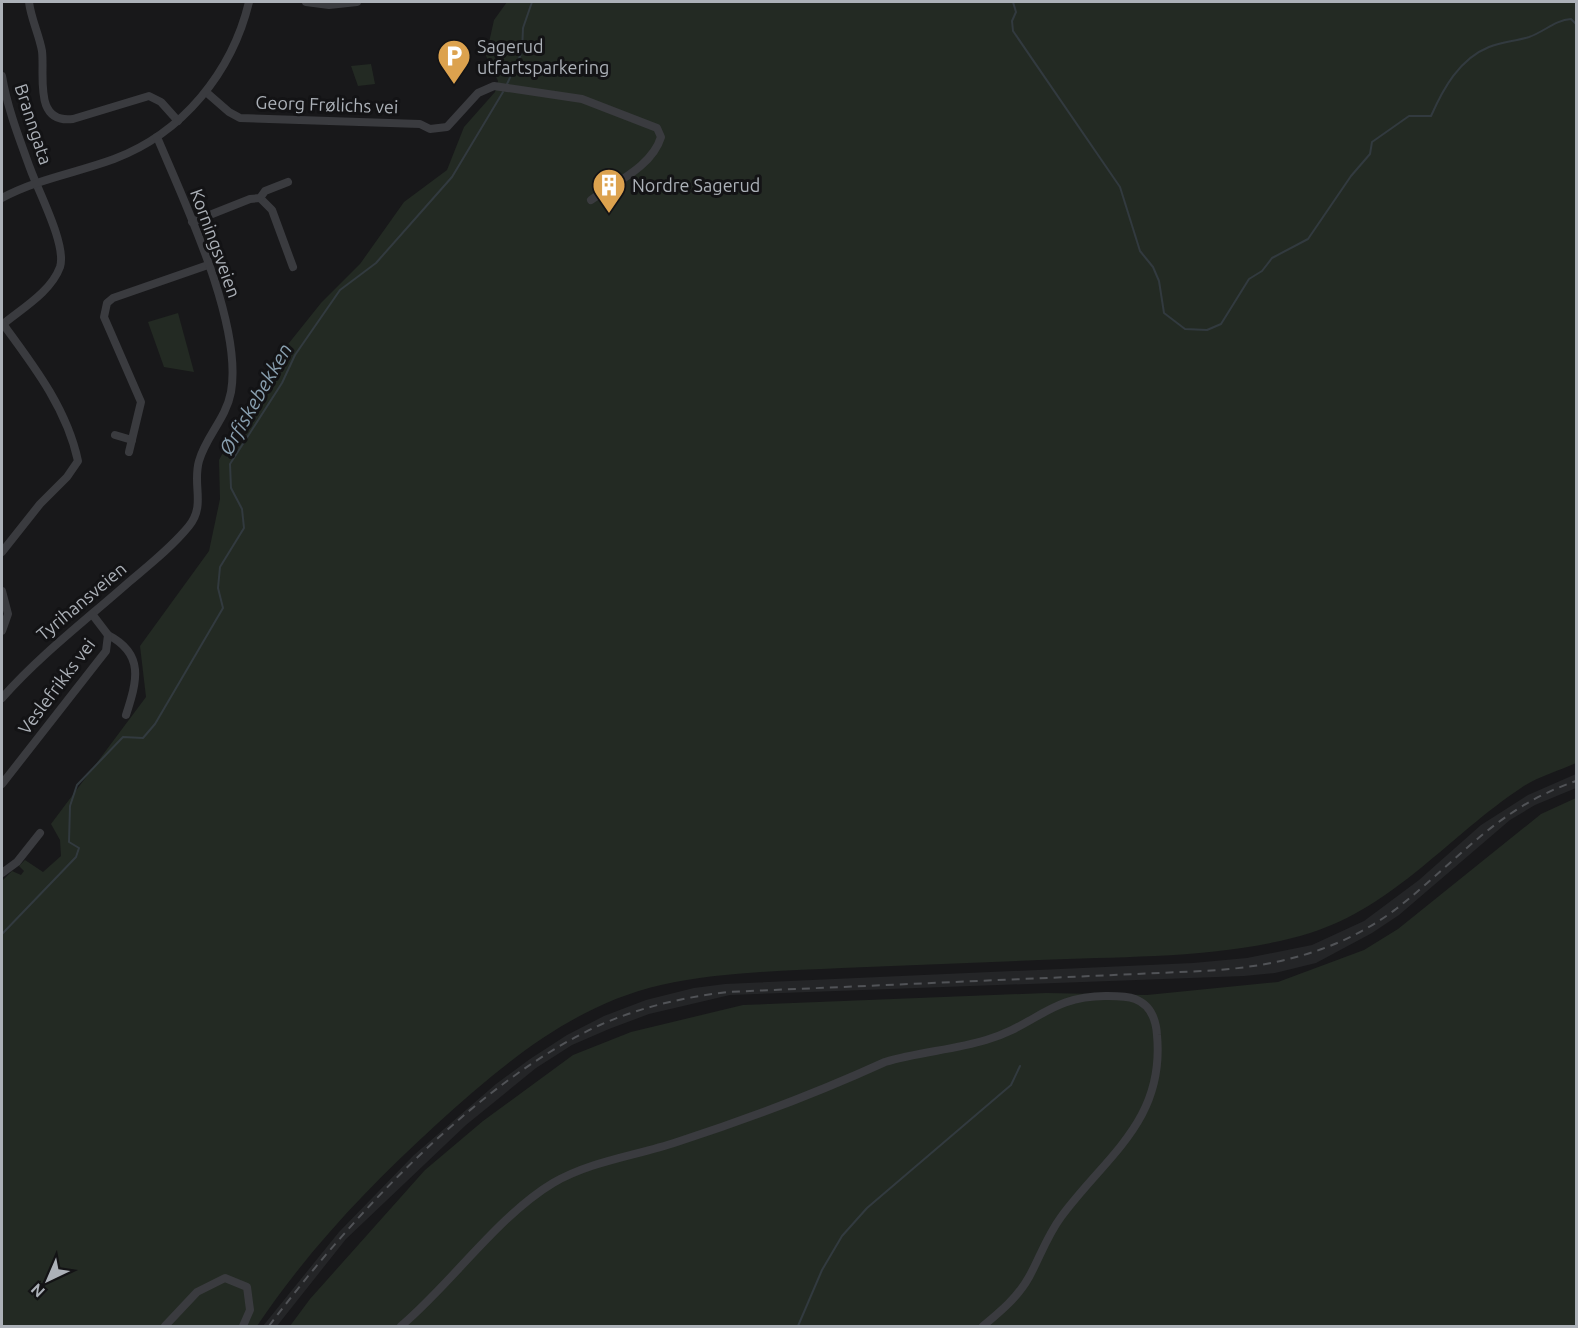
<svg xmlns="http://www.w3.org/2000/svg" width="1578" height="1328" font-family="Ubuntu,sans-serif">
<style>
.built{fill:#242527}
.green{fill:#232a23}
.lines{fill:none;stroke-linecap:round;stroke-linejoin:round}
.stream{stroke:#323a3f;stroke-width:2}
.minor{stroke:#3a3b3f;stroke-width:8}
.rail{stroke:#515357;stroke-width:2;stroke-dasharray:8 6;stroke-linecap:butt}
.labels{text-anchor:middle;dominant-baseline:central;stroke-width:6;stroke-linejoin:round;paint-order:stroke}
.poi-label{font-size:18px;fill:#acb1b8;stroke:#131315;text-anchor:start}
.street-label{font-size:18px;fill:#acb1b8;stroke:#131315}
.water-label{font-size:20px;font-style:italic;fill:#889faf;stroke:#131315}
</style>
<rect width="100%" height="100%" fill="#18181a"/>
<path class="built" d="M1576,774v14l-41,17 -25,15 -111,95 -27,18 -56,30 -41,10 -31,3 -514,19 -81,19 -40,15 -37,16 -36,23 -70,57 -120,114 -69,87h-14l76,-94 75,-77 82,-71 34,-25 37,-24 37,-19 42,-16 48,-12 31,-4 468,-21 54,-5 65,-13 52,-24 55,-41 62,-55 22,-14 25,-16z"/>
<g class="green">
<path d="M507,2h1069v761c-18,8 -39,14 -55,25 -71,47 -127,119 -211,145 -84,26 -184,23 -271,27 -66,3 -132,5 -197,8 -61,3 -121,4 -181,17 -88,20 -158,79 -223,138 -68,62 -130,127 -181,203h-255v-445l10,-10 9,4 3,-4 -5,-5 6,-6 18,12 18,-16 -1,-16 -9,-16 95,-127 -6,-51 69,-95 11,-52 -1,-39 50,-92 52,-65 39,-39 44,-62 43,-32 17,-43 31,-35 3,-11 -12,-25 8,-36z"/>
<path d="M371,64l4,20 -17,2 -7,-20z"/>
<path d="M178,313l16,59 -30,-5 -16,-45z"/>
<path d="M1576,798v528h-1286l20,-27 115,-129 58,-49 90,-66 58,-23 112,-27 303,-12 101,2 131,-13 86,-32 34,-21 143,-115z"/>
</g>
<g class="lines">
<g class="stream">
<path d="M1013,2l3,10 -4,9 1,10 107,156 20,64 13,16 6,14 5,32 21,16 22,1 14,-6 28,-45 13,-8 10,-13 36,-19 43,-63 19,-22 2,-12 37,-26h22c12,-27 28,-57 58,-69 13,-5 27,-6 40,-10 15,-5 26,-17 42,-18l5,5"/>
<path d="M507,84l15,-32 1,-24 9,-26"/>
<path d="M2,934l74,-77 3,-9 -10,-6 1,-36 7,-21 46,-48 20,1 12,-14 68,-116 -5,-20 2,-21 24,-39 -2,-19 -11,-21 -1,-24 52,-81 13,-28 45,-65 36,-27 76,-86 51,-85"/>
<path d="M798,1326l24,-56 20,-34 25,-28 144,-123 9,-19"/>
</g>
<g class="minor">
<path d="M29,2c2,17 10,32 13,49 3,24 -9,73 31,68l76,-23 12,6 17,19"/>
<path d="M306,2l23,3 28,-3"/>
<path d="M2,76c5,31 17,62 28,92 8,23 37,77 30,99 -9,25 -39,42 -58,58"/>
<path d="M206,92l23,20 11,6 180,6 10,5 17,-2 31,-34 16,-7 88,13 75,29 4,9c-9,30 -47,46 -70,63"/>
<path d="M2,198c35,-19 74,-25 112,-39 69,-26 118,-87 135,-157"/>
<path d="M260,198l12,12 21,57"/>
<path d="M192,222l58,-23 10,-1 5,-7 23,-9"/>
<path d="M115,435l17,5"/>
<path d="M129,452l12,-50 -37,-85 3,-14 6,-5 95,-33"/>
<path d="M2,552l38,-48 27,-27 11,-16c-11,-52 -44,-95 -75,-137"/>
<path d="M2,591l6,23 -6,17"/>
<path d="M108,635c37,19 29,46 18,80"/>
<path d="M2,698c38,-43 84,-78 127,-116 20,-17 43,-35 60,-56 17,-21 3,-41 10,-65 7,-25 27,-42 32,-69 12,-68 -47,-191 -74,-255"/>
<path d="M2,784l104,-133 2,-16 -16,-21"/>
<path d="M2,873l15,-11 23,-29"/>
<path d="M165,1326l32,-34 28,-14 22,9 3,23 -7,16"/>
<path d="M401,1326c49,-41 98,-111 152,-143 38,-22 82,-27 124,-41 71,-23 140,-49 208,-80 33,-10 68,-12 101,-22 49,-14 65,-45 122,-44 8,0 19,0 27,3 16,6 21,21 22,36 8,86 -51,121 -96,182 -14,19 -21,40 -32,60 -11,20 -29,35 -46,49"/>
</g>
<path class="rail" d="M269,1326c80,-107 208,-245 331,-301 41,-18 84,-28 128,-33l476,-21c70,-4 135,-19 192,-62 63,-49 101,-101 180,-128"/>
</g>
<defs>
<symbol id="parking-pin" viewBox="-11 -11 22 30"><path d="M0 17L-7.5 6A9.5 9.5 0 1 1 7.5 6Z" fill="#dca24e" stroke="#131315"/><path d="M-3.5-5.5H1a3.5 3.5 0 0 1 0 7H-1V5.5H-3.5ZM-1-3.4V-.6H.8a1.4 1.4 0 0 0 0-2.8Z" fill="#fff"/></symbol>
<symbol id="building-pin" viewBox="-11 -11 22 30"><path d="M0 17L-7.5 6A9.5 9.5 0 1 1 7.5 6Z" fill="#dca24e" stroke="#131315"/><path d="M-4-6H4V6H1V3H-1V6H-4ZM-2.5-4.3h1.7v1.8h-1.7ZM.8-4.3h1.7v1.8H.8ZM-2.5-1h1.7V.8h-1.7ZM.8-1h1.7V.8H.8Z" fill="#fff"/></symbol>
</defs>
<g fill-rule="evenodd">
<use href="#parking-pin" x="435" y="37" width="38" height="52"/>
<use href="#building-pin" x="590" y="166" width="38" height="52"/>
</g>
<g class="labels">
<g class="poi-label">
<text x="477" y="46">Sagerud<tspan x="477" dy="21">utfartsparkering</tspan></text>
<text x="632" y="185">Nordre Sagerud</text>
</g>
<g class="street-label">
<text transform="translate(327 104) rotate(2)">Georg Frølichs vei</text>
<text transform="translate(34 124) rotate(72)">Branngata</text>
<text transform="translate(216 243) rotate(70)">Korningsveien</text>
<text transform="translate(81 601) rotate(-40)">Tyrihansveien</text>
<text transform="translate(56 686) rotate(-53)">Veslefrikks vei</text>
</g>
<g class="water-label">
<text transform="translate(255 399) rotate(-60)">Ørfiskebekken</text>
</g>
</g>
<rect width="1578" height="1328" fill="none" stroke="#acb1b8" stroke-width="6"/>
<g transform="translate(48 1280) rotate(224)" stroke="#131315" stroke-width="4.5" paint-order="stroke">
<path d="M0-4.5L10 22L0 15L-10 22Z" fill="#acb1b8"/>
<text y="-9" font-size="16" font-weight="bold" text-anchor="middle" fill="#acb1b8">N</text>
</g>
</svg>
